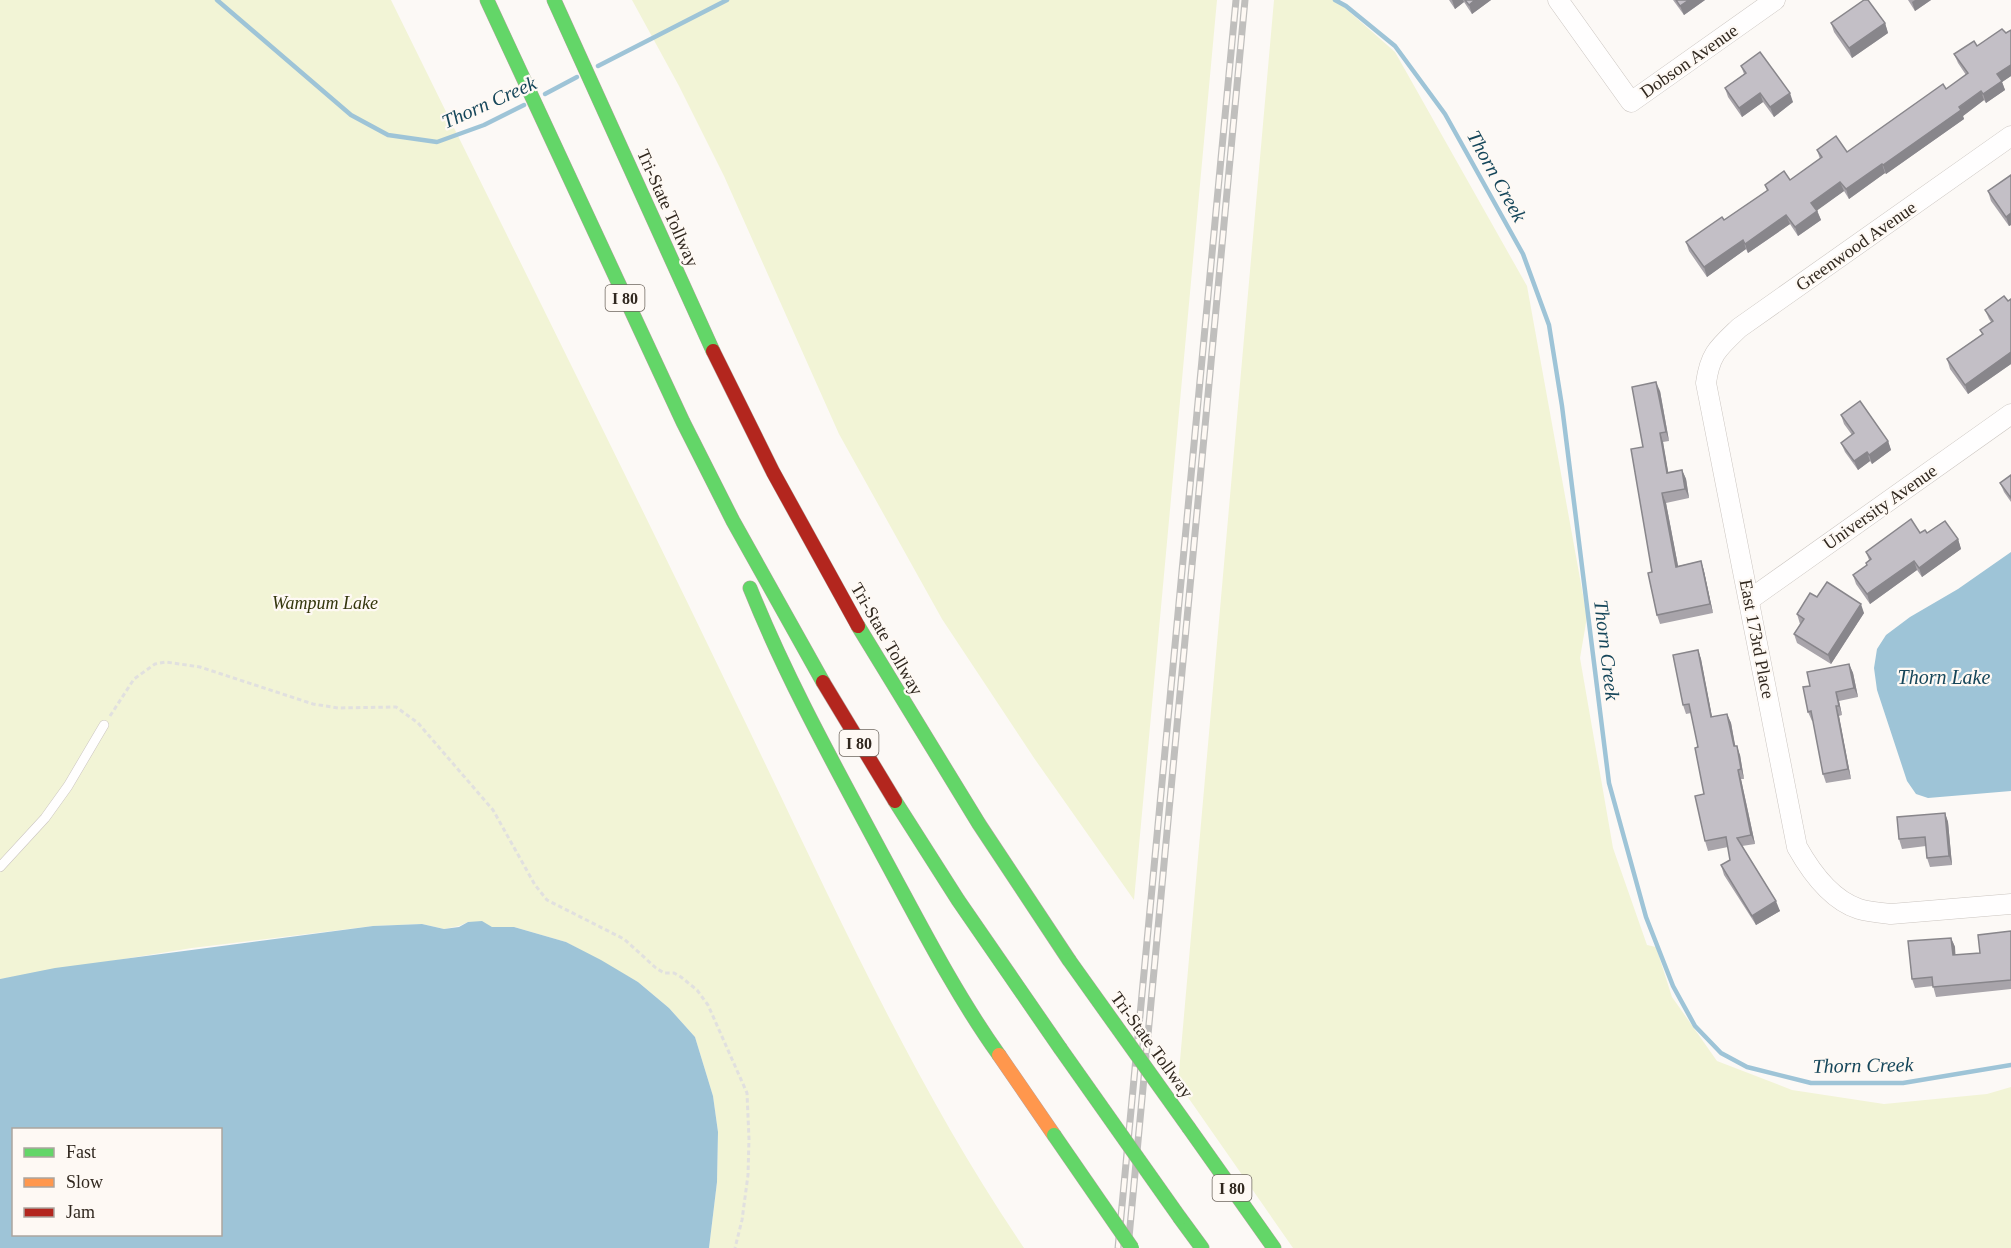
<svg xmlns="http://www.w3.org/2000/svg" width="2011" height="1248" font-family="'Times New Roman',serif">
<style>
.green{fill:#f2f4d6}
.water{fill:#9ec4d7;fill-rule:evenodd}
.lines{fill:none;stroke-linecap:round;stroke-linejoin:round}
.stream{stroke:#9ec4d7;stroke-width:4.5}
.lane-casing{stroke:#cbc5c0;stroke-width:10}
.street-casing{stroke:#cbc5c0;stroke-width:21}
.fast-casing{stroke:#b7a5a1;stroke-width:15}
.slow-casing{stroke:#b7a5a1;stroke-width:15}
.jam-casing{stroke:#b7a5a1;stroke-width:15}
.path{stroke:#e1e0df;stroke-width:3;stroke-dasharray:4.5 3;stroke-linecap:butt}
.lane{stroke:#fffefe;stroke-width:9}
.street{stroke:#fffefe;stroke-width:20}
.fast{stroke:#63d668;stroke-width:14}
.slow{stroke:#ff974d;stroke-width:14}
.jam{stroke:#b3261e;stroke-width:14}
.rail-casing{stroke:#c0bfbd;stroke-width:7}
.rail{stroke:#fef9f4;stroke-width:4.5;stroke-dasharray:14;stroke-linecap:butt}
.fast-bridge-casing{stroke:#b7a5a1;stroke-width:15;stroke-linecap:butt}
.fast-bridge{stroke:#63d668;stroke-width:14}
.wall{fill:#a8a4aa}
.shaded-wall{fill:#88868b}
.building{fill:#c3bfc6;stroke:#88868b;stroke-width:1.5}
.labels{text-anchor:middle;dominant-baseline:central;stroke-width:4.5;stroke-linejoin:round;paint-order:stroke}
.shield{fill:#fef9f4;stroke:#6e675f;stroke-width:1.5}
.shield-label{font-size:16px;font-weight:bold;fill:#31281f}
.street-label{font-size:18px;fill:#31281f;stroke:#fef9f4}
.park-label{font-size:18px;font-style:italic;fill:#33360c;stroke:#fef9f4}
.water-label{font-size:20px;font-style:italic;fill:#15465a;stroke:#fef9f4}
</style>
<rect width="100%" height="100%" fill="#fcf9f6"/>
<g class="green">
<path d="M0,0h391c115,234 231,466 344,701 90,185 173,376 289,547h-315l8,-66 1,-50 -5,-36 -18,-59 -26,-29 -31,-26 -72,-40 -52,-15h-22l-24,-5 -9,4 -15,3 -22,-5 -49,2 -181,22 -192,31z"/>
<path d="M632,0h585l-83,900 -100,-142 -92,-139 -103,-185 -115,-258 -45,-90z"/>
<path d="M1274,0h62l59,52 132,234 60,331 -7,41 33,190 34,97 9,2 16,50 45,64 75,29 92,14 103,-10 24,-7v161h-718l-115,-165z"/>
</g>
<g class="water">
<path d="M2011,552v239l-83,7 -12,-4 -9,-13 -30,-91 -3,-22 3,-19 9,-14 24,-18 48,-28z"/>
<path d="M482,921l10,6h22l52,15 35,18 37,22 31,26 26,29 18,59 5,36 -1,50 -8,66h-709v-269l55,-11 318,-42 49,-2 22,5 15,-2 9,-5zM14,1130h206v104h-206z"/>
</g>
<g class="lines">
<g class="stream">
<path d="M217,0l134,115 37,20 49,7 47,-17 40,-20"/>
<path d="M1335,0l11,6 49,40 50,68 78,140 26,71 13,81 47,377 37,134 27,69 22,40 26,27 26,14 64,16h92l108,-18"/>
<path d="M598,66l129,-66"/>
<path d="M545,94l32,-17"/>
</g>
<defs>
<path id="lane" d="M0,867l45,-49 23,-32 36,-61"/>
<g id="street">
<path d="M1558,0l73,102 144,-102"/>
<path d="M2011,136l-272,192c-21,20 -29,26 -33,55l91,464c14,25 34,53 62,62 10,3 22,4 32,5l120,-10"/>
<path d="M1749,600l262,-186"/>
</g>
<g id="fast">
<path d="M487,0l196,422 50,99 90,161"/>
<path d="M554,0l159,351"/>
<path d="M750,588c37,92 85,178 132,266 37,68 72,138 117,201"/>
<path d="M858,626l121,198 90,136"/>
<path d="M895,801l63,99 102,148"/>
<path d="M1189,1128l85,120"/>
<path d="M1180,1218l22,30"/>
</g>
<path id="slow" d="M999,1055l55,80"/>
<g id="jam">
<path d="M713,351l60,121 85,154"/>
<path d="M823,682l72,119"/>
</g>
</defs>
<use href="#lane" class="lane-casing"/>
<use href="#street" class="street-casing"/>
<use href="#fast" class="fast-casing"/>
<use href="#slow" class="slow-casing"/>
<use href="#jam" class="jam-casing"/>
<path class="path" d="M110,716l24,-37 21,-15 11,-2 34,5 113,37 25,4 58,-1 22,16 75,87 42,75 12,15 77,39 32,29 8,5h10l7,4 16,13 11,15 39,88 2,46 -1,36 -6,45 -7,28"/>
<use href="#lane" class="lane"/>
<use href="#street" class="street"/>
<use href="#fast" class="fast"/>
<use href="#slow" class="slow"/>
<use href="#jam" class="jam"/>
<defs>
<g id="rail">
<path d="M1118,1248l118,-1248"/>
<path d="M1128,1248l117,-1248"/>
</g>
</defs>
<use href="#rail" class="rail-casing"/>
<use href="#rail" class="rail"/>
<defs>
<g id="fast-bridge">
<path d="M1069,960l120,168"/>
<path d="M1060,1048l120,170"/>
<path d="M1054,1135l78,113"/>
</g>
</defs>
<use href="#fast-bridge" class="fast-bridge-casing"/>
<use href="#fast-bridge" class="fast-bridge"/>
</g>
<g class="wall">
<path d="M1449,0h42l-19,14 -8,-12 -9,7z"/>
<path d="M1673,0h32l-21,15z"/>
<path d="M1908,0h23l-16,11z"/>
<path d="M1831,23h54l3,10 -36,25 -18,-26z"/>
<path d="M2011,30v46l-9,6 3,8 -19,13 -2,-3 -21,16 1,3 -78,55 -1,-1 -36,26 -5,-8 -27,19 4,10 -23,16 -8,-12 -42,29 -2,-4 -39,28 -18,-26 -3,-9 38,-22 43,-29 -2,-6 25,-5 30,-21 -3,-9 30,2 99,-63 20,-14 -8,-12 -4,-9 23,-8 29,-13z"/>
<path d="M1741,66l52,36 -19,15 -11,-15 -21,15 -14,-20 -3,-9 19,-14z"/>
<path d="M2011,175v50l-2,1 -18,-25 -3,-10z"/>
<path d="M2011,299v65l-43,30 -18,-25 -3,-10 35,-25 -2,-4 11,-8 -2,-3 -4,-9 23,-9z"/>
<path d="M1660,391l9,50 -6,1 5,30 14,-2 4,9 3,19 -23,5 12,63 23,-5 3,10 9,42 -53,11 -3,-9 -5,-43 -9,-125z"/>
<path d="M1841,415l47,26 3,9 -19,14 -2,-3 -12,9 -13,-18 -4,-9 11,-8 -8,-11z"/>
<path d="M2011,475v27l-7,-10 -4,-9z"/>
<path d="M1920,533l38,6 3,10 -39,28 -5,-7 -47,34 -14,-20 -3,-9 14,-10 -1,-2 3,-3 -3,-8z"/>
<path d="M1817,597l47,16 -33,51 -34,-21 -3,-9 6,-10 -3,-10z"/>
<path d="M1698,650l3,9 11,58 15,-3 4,9 4,23 5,9 4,24h-3l14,65 -13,2 38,65 -24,14 -32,-50 -3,-10 9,-5 -2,-13 -20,4 -3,-10 -1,-47 -6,-47 -7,-34 -5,1 -3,-9z"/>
<path d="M1849,664l4,9 5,24 -19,4 3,14 -3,1 12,63 -25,4 -3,-9 -10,-53h-1l-4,-9 2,-26z"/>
<path d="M1945,813l3,9 4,43 -22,2 -3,-9 -1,-12 -24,3 -3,-10z"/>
<path d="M2011,931v58l-75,8 -3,-11 -18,2 -3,-9 39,-41 4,9v8l25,-2z"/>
</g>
<g class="shaded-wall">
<path d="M1452,0h11l1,2 -9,7z"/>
<path d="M1475,0h16l-19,14 -3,-9z"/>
<path d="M1689,0h16l-21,15 -4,-9z"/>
<path d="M1915,0h16l-16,11 -3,-9z"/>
<path d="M1885,23l3,10 -36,25 -3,-10z"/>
<path d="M2011,65v11l-9,6 3,8 -19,13 -3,-9 14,-20z"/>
<path d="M1981,91l3,9 -21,16 1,3 -78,55 -3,-9z"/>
<path d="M1760,93l3,9 -21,15 -3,-9z"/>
<path d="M1790,93l3,9 -19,15 -4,-10z"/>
<path d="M1882,164l3,9 -36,26 -3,-10z"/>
<path d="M1840,182l4,9 -29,21 -4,-9z"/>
<path d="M1817,211l4,9 -23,16 -3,-9z"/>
<path d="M2011,213v12l-2,1 -3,-9z"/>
<path d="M1786,215l4,9 -42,29 -3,-9z"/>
<path d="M1743,240l3,9 -39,28 -3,-10z"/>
<path d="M2011,352v12l-43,30 -3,-9z"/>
<path d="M1656,382l4,9 9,50 -3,-9z"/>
<path d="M1660,433l3,9 7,40 -3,-9z"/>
<path d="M1888,441l3,9 -19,14 -3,-9z"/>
<path d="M1867,452l3,9 -12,9 -4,-9z"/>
<path d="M1682,470l4,9 3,19 -4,-9z"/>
<path d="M1662,493l4,10 14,73 -4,-9z"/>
<path d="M1958,539l3,10 -39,28 -3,-9z"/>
<path d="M1701,561l3,10 9,42 -3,-9z"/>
<path d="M1914,561l3,9 -47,34 -3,-10z"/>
<path d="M1861,604l3,9 -33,51 -3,-9z"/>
<path d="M1698,650l3,9 13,68 -3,-10z"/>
<path d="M1849,664l4,9 5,24 -4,-9z"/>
<path d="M1836,692l3,9 3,14 -3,-9z"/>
<path d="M1836,706l3,10 12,63 -3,-10z"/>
<path d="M1727,714l4,9 6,32 -3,-9z"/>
<path d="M1737,746l3,9 4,24 -3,-10z"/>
<path d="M1738,770l3,9 14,65 -4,-9z"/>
<path d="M1945,813l3,9 4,43 -3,-9z"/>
<path d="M1776,901l4,10 -24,14 -4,-9z"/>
<path d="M1951,938l4,9 1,17 -3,-9z"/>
</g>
<g class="building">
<path d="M1465,0h10l-6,5z"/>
<path d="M1676,0h13l-9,6z"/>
<path d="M1864,0h4l17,23 -36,25 -18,-25z"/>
<path d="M2002,29l4,4 5,-3v35l-14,9 5,7 -19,13 -2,-3 -22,16 2,3 -78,55 -1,-1 -36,25 -6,-7 -29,21 6,8 -22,16 -9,-12 -41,29 -2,-4 -39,27 -18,-25 36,-25 2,3 44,-30 -3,-5 19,-14 6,9 32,-23 -5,-7 19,-14 11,16 96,-68 3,5 22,-16 -14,-19 20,-13 3,5z"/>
<path d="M1760,52l30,41 -20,14 -10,-14 -21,15 -14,-20 21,-15 -5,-7z"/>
<path d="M2011,175v38l-5,4 -18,-26z"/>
<path d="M2004,296l4,5 3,-2v53l-46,33 -18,-26 36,-25 -3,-4 13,-9 -8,-11z"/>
<path d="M1656,382l10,50 -6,1 7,40 15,-3 3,19 -23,4 14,74 25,-6 9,43 -53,11 -9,-42 4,-1 -21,-123 12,-2 -11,-60z"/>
<path d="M1860,401l28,40 -19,14 -2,-3 -13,9 -13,-18 13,-10 -13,-18z"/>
<path d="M2011,475v23l-11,-15z"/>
<path d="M1911,519l9,14 5,-3 2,3 18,-12 13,18 -39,29 -5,-7 -47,33 -14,-19 14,-10 -1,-2 5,-4 -5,-7z"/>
<path d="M1827,582l34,22 -33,51 -34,-21 10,-15 -7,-5 13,-21 7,4z"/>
<path d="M1698,650l13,67 16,-3 7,32h3l4,23 -3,1 13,65 -14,3 39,63 -24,15 -31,-51 9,-5 -4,-23 -21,4 -10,-45 9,-2 -9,-46 3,-1 -9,-43 -6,1 -10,-50z"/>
<path d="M1849,664l5,24 -18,4 3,14h-3l12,63 -25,5 -12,-63 -3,1 -5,-25 7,-1 -3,-14z"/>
<path d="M1945,813l4,43 -22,2 -2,-21 -26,2 -2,-22z"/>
<path d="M2011,931v49l-78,7 -1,-10 -20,2 -4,-38 43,-3 2,17 27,-2 -2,-18z"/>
</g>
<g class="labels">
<g class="shield">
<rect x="605.5" y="285" width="39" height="26" rx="4.5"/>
<rect x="839.5" y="730" width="39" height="26" rx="4.5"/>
<rect x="1212.5" y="1175" width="39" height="26" rx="4.5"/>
</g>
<g class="shield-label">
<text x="625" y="298">I 80</text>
<text x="859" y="743">I 80</text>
<text x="1232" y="1188">I 80</text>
</g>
<g class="street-label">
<text transform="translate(1689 61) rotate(-35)">Dobson Avenue</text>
<text transform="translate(668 208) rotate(66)">Tri-State Tollway</text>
<text transform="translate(1856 246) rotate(-35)">Greenwood Avenue</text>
<text transform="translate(1880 507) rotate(-35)">University Avenue</text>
<text transform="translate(887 639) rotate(60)">Tri-State Tollway</text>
<text transform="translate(1757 639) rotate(79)">East 173rd Place</text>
<text transform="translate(1152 1045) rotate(54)">Tri-State Tollway</text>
</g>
<g class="park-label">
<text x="325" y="603">Wampum Lake</text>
</g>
<g class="water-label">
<text transform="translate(489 102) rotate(-24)">Thorn Creek</text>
<text transform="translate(1497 176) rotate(61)">Thorn Creek</text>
<text transform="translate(1607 650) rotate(83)">Thorn Creek</text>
<text x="1944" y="677">Thorn Lake</text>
<text transform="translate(1863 1065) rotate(-1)">Thorn Creek</text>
</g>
</g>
<rect x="12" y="1128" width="210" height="108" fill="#fef9f4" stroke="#aca59f" stroke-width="1.5"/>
<rect x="24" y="1148" width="30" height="9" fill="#63d668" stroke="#aca59f" stroke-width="1.5"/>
<text x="66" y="1158" font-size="18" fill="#31281f">Fast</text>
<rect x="24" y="1178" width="30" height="9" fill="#ff974d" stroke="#aca59f" stroke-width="1.5"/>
<text x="66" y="1188" font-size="18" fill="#31281f">Slow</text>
<rect x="24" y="1208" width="30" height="9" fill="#b3261e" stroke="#aca59f" stroke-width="1.5"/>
<text x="66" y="1218" font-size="18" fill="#31281f">Jam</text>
</svg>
